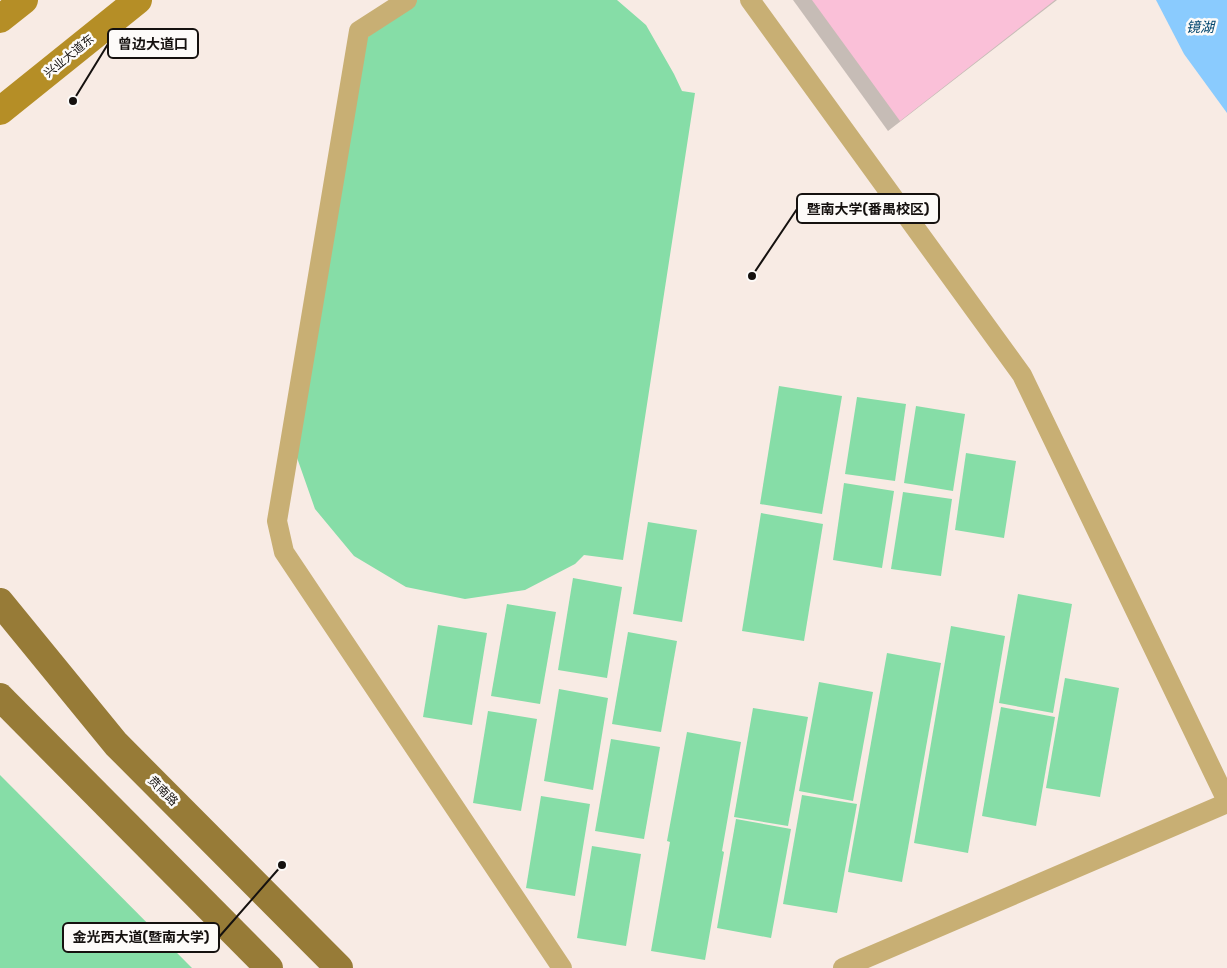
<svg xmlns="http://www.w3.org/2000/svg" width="1227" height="968" font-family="Rubik,'Noto Sans SC',sans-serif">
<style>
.green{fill:#86dda7}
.water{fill:#8acbfe}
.shadow{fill:#0003}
.building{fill:#fac0d8}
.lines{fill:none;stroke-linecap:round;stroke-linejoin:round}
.minor{stroke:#c8af74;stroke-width:20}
.secondary{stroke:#b58e26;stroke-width:28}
.primary{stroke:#977b37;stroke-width:28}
.labels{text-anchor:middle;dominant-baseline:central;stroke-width:5;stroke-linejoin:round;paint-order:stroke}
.street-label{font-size:12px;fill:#15110f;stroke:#fdfbf9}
.water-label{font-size:14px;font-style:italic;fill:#00456d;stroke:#fdfbf9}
.leader{fill:none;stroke:#15110f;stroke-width:2}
.callout-dot{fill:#15110f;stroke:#fdfbf9;stroke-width:2}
.callout{fill:#fdfbf9;stroke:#15110f;stroke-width:2}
.callout-label{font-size:14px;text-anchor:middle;font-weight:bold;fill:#15110f}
</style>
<rect width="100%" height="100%" fill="#f8ebe4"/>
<g class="green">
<path d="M403,0h214l29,25 28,49 8,17 13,2 -72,467 -39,-5 -9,9 -50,26 -60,9 -59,-12 -52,-31 -39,-47 -20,-57 62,-401 35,-44z"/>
<path d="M779,386l63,10 -20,118 -62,-10z"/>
<path d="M857,397l49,7 -11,77 -50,-7z"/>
<path d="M916,406l49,8 -12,77 -49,-8z"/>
<path d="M966,453l50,8 -12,77 -49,-8z"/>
<path d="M844,483l50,8 -12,77 -49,-8z"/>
<path d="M903,492l49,7 -11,77 -50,-7z"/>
<path d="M761,513l62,11 -19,117 -62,-10z"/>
<path d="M648,522l49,8 -15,92 -49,-8z"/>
<path d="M573,578l49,9 -15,91 -49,-8z"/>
<path d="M1018,594l54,10 -19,109 -54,-10z"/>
<path d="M507,604l49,8 -16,92 -49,-8z"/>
<path d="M438,625l49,8 -15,92 -49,-8z"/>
<path d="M951,626l54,10 -37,217 -54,-10z"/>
<path d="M628,632l49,9 -16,91 -49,-8z"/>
<path d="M887,653l54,10 -39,219 -54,-10z"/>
<path d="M1065,678l54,10 -19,109 -54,-9z"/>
<path d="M819,682l54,10 -20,109 -54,-10z"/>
<path d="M559,689l49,9 -15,92 -49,-9z"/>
<path d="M1001,707l54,10 -19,109 -54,-10z"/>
<path d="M753,708l55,9 -20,109 -54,-9z"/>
<path d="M488,711l49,8 -16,92 -48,-8z"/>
<path d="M687,732l54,10 -19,109 2,1 -19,108 -54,-9 19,-109 -3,-1z"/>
<path d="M611,739l49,8 -16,92 -49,-8z"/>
<path d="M0,775l192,193h-192z"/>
<path d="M802,795l55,9 -20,109 -54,-9z"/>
<path d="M541,796l49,8 -15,92 -49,-8z"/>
<path d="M736,819l55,10 -20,109 -54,-10z"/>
<path d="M592,846l49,8 -15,92 -49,-8z"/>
</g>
<path class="water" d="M1156,0h71v113l-43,-59z"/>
<path class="shadow" d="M793,0h264l-169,131z"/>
<path class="building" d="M812,0h243l-155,121z"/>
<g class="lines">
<g class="minor">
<path d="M407,0l-48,31 -82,490 7,31 278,416"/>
<path d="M750,0l272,375 205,426"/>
<path d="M843,968l384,-165"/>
</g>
<g class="secondary">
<path d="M0,19l24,-19"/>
<path d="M0,111l138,-111"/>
</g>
<g class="primary">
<path d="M0,602l116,142 223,224"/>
<path d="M0,697l269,271"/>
</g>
</g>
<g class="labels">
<g class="street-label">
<text transform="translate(69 56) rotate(-39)">兴业大道东</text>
<text transform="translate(163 791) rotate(45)">贲南路</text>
</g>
<g class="water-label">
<text x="1200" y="27">镜湖</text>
</g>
</g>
<path class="leader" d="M73 101L108 44M752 276L797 209M282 865L219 937"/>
<g class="callout-dot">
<circle cx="73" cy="101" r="5"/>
<circle cx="752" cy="276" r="5"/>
<circle cx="282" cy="865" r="5"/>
</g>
<g class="callout">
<rect x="108" y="29" width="90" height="29" rx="5"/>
<rect x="797" y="194" width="142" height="29" rx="5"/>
<rect x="63" y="923" width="156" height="29" rx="5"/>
</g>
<g class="callout-label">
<text x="153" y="49">曾边大道口</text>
<text x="868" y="214">暨南大学(番禺校区)</text>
<text x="141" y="942">金光西大道(暨南大学)</text>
</g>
</svg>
